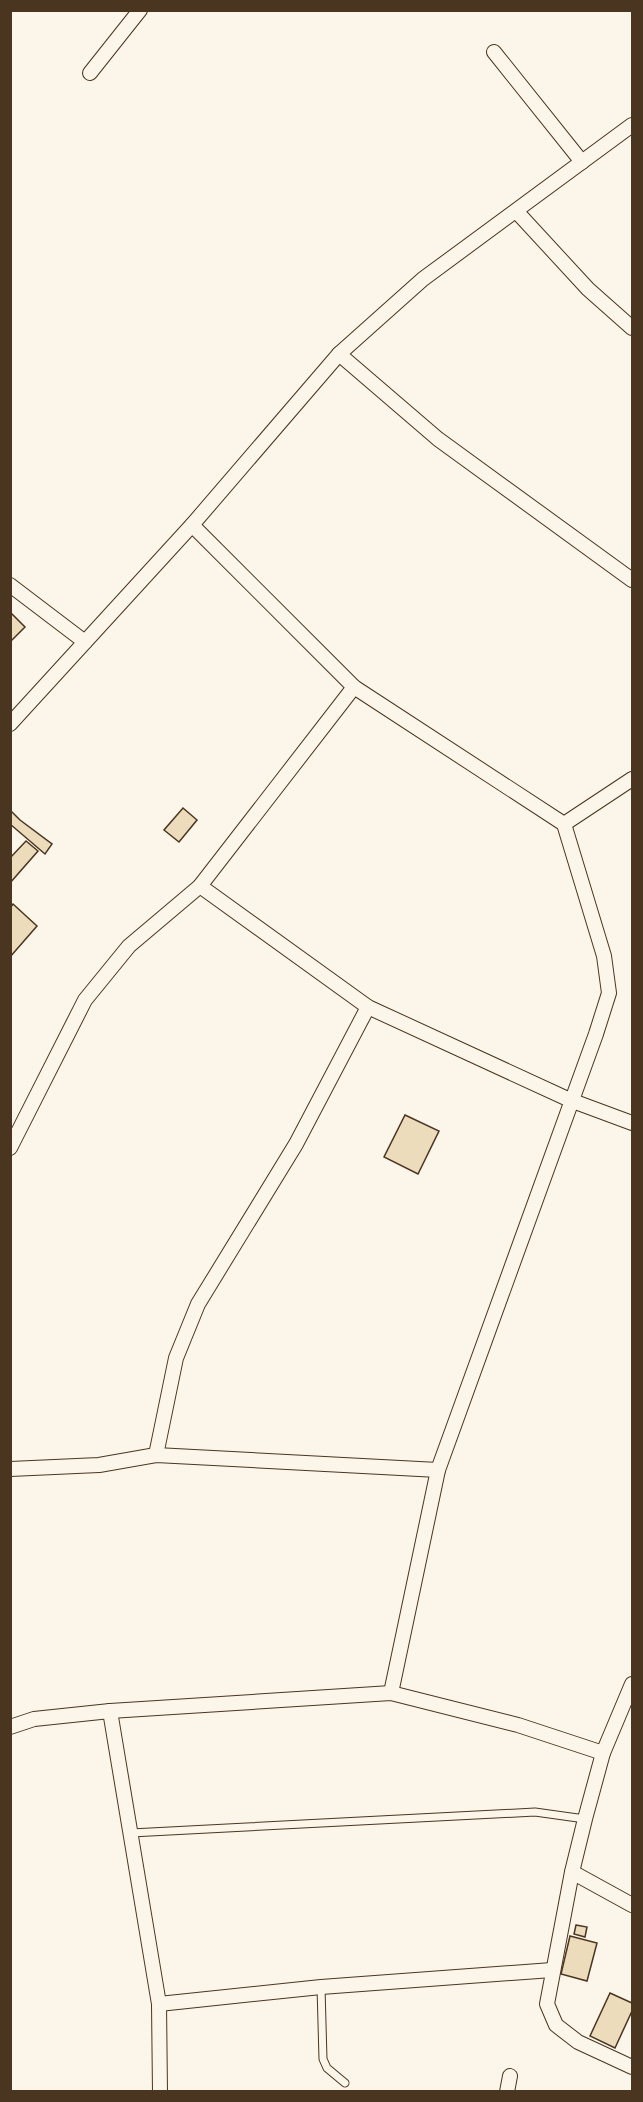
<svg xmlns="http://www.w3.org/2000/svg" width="643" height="2102" font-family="Roboto,sans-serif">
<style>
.building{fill:#ecdcbc;stroke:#4a3520;stroke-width:1.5}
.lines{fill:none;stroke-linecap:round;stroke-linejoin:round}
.lane-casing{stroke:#4a3520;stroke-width:9}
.street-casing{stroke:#4a3520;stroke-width:16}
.lane{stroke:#fbf6e9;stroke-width:7}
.street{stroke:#fbf6e9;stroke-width:14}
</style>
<rect width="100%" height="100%" fill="#fbf6e9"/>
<g class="building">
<path d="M10,612l15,15 -15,15z"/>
<path d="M183,808l14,12 -18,22 -15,-12z"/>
<path d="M10,810l10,10 32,24 -7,10 -35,-30z"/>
<path d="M26,841l12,10 -28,32v-25z"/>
<path d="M13,904l24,22 -27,31v-49z"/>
<path d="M405,1115l34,16 -21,43 -34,-17z"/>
<path d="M576,1925l11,2 -2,10 -11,-3z"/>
<path d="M570,1936l27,7 -10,38 -26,-7z"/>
<path d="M610,1993l22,10v8l-17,37 -25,-12z"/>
</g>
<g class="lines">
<defs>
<g id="lane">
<path d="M131,1833l404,-21 50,7"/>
<path d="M321,1987l2,72 4,9 18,15"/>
</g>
<g id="street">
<path d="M494,52l88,110"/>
<path d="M90,73l50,-63"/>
<path d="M517,212l71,77 44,39"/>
<path d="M339,354l99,85 194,141"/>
<path d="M192,525l162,162 210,137 40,132 5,37 -13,41 -158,436 -47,223"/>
<path d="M10,585l75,57"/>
<path d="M10,724l182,-199 147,-171 84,-75 209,-154"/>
<path d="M564,824l68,-45"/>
<path d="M200,886l168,121 202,93 62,23"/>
<path d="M10,1148l75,-148 44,-54 71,-60 154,-199"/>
<path d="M156,1455l20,-97 22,-54 98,-160 72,-137"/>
<path d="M10,1469l89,-4 57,-10 282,15"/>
<path d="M632,1684l-29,69 -18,66 -13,53 -25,132 9,21 22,17 54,25"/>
<path d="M110,1711l49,293 1,88"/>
<path d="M10,1727l24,-8 76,-8 281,-18 127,32 85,28"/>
<path d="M572,1872l60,33"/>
<path d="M159,2004l162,-17 231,-17"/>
<path d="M507,2092l3,-16"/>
</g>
</defs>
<use href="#lane" class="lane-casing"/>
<use href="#street" class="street-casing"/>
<use href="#lane" class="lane"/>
<use href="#street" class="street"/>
</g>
<rect width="643" height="2102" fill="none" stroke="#4a3520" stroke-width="24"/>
</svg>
